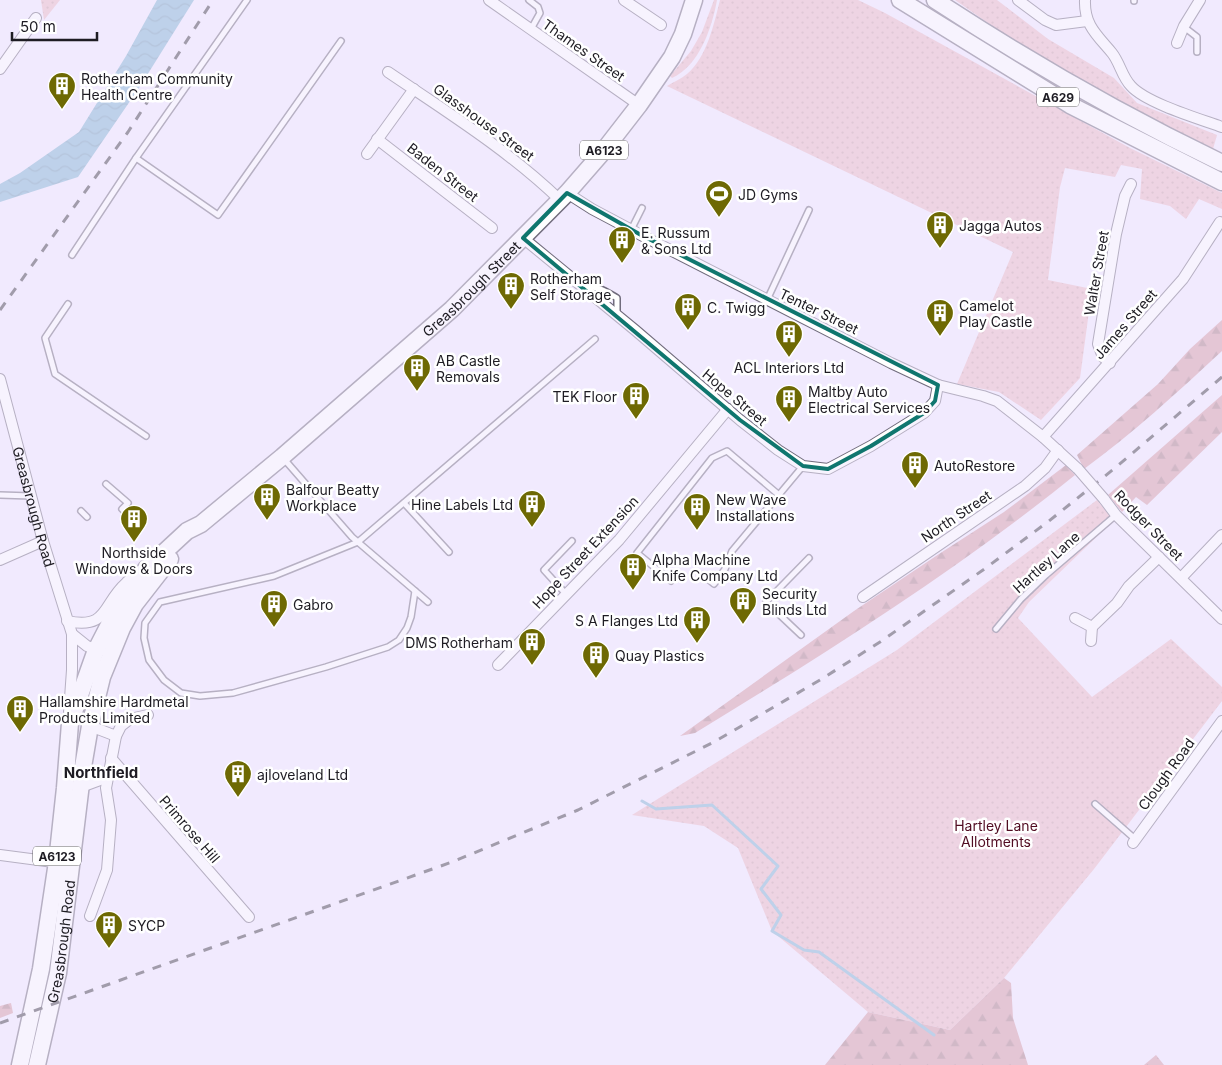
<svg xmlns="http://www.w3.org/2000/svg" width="1222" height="1065" font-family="Inter,sans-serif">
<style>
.grass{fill:url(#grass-dots)}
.forest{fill:url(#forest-firs)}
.water{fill:url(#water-waves)}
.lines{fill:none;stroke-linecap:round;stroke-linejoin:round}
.stream{stroke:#80b3d2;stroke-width:3}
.service-casing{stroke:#716c7d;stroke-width:8}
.minor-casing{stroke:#716c7d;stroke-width:12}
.primary-casing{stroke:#716c7d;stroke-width:19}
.service{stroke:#fff;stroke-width:5}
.minor{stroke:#fff;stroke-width:10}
.primary{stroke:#fff;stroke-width:16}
.rail{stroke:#413e47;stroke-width:3;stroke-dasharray:9 9;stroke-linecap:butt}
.minor-bridge-casing{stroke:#716c7d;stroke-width:12;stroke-linecap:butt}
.minor-bridge{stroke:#fff;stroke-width:10}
.marked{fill:none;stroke:#0f766e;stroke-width:4;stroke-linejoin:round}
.labels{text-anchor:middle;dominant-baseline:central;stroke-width:5;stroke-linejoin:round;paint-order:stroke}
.shield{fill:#fff;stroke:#626065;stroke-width:1}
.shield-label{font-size:12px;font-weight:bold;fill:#1e1c23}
.street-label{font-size:14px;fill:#1e1c23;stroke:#fff}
.poi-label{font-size:14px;fill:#1e1c23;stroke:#fff;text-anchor:start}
.park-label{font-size:14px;fill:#510c22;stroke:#fff}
.neighbourhood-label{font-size:15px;font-weight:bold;fill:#1e1c23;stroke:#fff}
</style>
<defs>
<pattern id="grass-dots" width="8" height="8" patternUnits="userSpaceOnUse" patternTransform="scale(1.25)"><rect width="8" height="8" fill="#ecbac3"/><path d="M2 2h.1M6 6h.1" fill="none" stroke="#ca9fa7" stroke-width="1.8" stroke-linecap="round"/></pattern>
<pattern id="forest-firs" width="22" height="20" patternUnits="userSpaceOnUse" patternTransform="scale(1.25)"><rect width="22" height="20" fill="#d49ba5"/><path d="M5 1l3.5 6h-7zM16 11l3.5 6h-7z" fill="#ab7e86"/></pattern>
<pattern id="water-waves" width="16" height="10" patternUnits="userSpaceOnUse" patternTransform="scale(1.25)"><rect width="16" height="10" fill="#80b3d2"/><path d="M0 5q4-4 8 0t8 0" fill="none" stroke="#6e99b4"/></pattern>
</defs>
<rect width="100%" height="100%" fill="#f1eafe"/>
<g class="grass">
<path d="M41,0h19l-16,20z"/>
<path d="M714,0h3c-5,28 -18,66 -45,78l-2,-2 21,-25 11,-19z"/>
<path d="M720,0h138l27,13 245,135 92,45v16l-23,-10 -13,20 -16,-13 -30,-7 2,-30 -21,-4 -6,12 -50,-9 -5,19 -12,93 44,9 -12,89 -39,42 -42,-28 -42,-8 56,-132 -346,-166c6,-4 14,-7 20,-12 20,-17 27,-50 33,-74z"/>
<path d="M955,0h42l51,39 66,39 23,25 80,32 -4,14 -94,-45 -98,-58z"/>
<path d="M1097,500l14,17 1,5 -83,80 -11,16 74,79 79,-58 51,48v14l-128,168 -90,109 -54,52 -82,-18 -96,-81 -34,-83 -34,-22 -72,-11 265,-165z"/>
</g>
<g class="forest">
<path d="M1222,320v31c-44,41 -89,82 -138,118l-7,-14 81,-71 32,-35z"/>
<path d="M1222,395v37l-75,73 -11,-8 -14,15 -14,-17z"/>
<path d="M1066,465l9,10c-120,97 -249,178 -380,258l-15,3 174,-125 85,-57 65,-42z"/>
<path d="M1004,978l7,5 2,35 15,47h-203l43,-53 82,18z"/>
<path d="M11,1003l2,10 -13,5v-12z"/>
<path d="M1156,1055l8,10h-20z"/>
</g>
<path class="water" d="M157,0h37l-55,88 -61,89 -78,25v-18l20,-11 59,-41 47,-76z"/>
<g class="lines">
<path class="stream" d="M642,801l14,8 56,-4 66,61 -17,23 20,26 -9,16 32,19 15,2 115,83"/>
<defs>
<g id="service">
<path d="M529,0l9,7 2,6 -9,16"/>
<path d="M1134,1v-1"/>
<path d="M1184,27l13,10v15"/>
<path d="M136,158l111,-158"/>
<path d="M631,230l11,-22"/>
<path d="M72,255l64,-97 82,57 123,-174"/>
<path d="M584,288c14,-3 21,3 33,10v16"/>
<path d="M767,300l42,-90"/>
<path d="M68,304l-23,34 10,36 91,62"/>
<path d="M284,459l68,78 76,65"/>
<path d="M106,484l22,19 -6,6 15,15"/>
<path d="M0,495l31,1"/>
<path d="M404,503l45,49"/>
<path d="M81,511l6,6"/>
<path d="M703,575l11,9 11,-15 7,-18 71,-85"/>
<path d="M671,581l-34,-28 75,-95 15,-7 52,44"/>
<path d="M415,591l-4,26 -4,11 -8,12 -11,7 -62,20 -93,26 -33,3 -19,-3 -17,-13 -15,-20 -5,-22 1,-15 15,-21 114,-26 84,-34 237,-203"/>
<path d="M566,594l-22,-24 28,-29"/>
<path d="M996,629l25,-30 25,-24 70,-60"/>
<path d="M801,635l-35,-33 43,-44"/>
<path d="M1095,804l40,35"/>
</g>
<g id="minor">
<path d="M489,0l150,105"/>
<path d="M624,0l37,25"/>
<path d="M1018,0l27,20 11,5 31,-4"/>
<path d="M1085,0c-1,25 12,35 27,53 8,10 10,24 19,33 15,17 69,33 91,41"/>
<path d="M1177,43l7,-17 16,-26"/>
<path d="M0,69l36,-51"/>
<path d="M388,72c59,40 120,78 172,128"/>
<path d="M377,139l115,89"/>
<path d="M367,154l47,-65"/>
<path d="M567,193l25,16 49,26 250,128 47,22 45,11 14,5 46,36 35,32"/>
<path d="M523,238l112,92 105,90 38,30 25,16 25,3 43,-23 53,-33 11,-12 3,-16"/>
<path d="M1110,363l-7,-6 -5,-13 18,-110 9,-38 6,-12"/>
<path id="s1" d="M0,379l43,162 29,93v36l-3,42"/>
<path d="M1043,437l140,-158 37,-57"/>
<path d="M1104,499l12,16 106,104"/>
<path d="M0,560l43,-19"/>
<path d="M1181,578l41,-43"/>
<path d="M863,597l162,-111 20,-18 13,-18"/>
<path d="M1075,618l17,9 -1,14"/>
<path d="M67,621c42,9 35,-17 59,-38 3,-4 9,-6 13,-9"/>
<path d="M1092,627l25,-24 12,-17 30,-29"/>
<path d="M72,634l15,12 13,5"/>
<path d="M498,665l121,-125 109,-131"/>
<path d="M90,726l26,10"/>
<path d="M111,758l138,159"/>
<path d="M81,787l27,-10"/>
<path d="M1133,843l89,-122"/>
<path d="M0,855l61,8"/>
<path d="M90,916l17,-46 4,-50 -5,-32 10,-52 5,-10 9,-7 18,-4"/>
</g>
<g id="primary">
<path d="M900,0l170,105 152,77"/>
<path d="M935,0c93,61 187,115 287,163"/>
<path id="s2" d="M20,1065l21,-96 16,-107 8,-74 5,-65 26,-73 16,-31 34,-50 41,-38 14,-7 81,-67 170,-148 115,-116 34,-39 38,-49 33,-48 11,-23 11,-34"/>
<path id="s3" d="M37,1065l21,-92 25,-206 7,-41 12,-49 20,-49 13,-24 35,-45"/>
</g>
</defs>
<use href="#service" class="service-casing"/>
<use href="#minor" class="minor-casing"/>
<use href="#primary" class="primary-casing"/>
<use href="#service" class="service"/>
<use href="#minor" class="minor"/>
<use href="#primary" class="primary"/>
<g class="rail">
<path d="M0,310l128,-178 85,-132"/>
<path d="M0,1023l452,-161 126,-52 136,-68 106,-62 60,-38 103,-72 66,-49 66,-53 107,-91"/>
</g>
<defs>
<path id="minor-bridge" d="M1078,469l26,30"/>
</defs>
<use href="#minor-bridge" class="minor-bridge-casing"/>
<use href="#minor-bridge" class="minor-bridge"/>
</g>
<path d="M0 0H1222V1065H0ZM567,193l74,42 297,150 -3,16 -11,12 -53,33 -43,23 -25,-3 -63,-46 -217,-182z" fill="#f1eafe" fill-opacity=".55" fill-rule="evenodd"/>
<path class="marked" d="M567,193l74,42 297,150 -3,16 -11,12 -53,33 -43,23 -25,-3 -63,-46 -217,-182z"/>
<defs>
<symbol id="building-pin" viewBox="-11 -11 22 30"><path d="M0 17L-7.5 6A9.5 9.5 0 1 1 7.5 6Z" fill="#6e6903" stroke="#fff"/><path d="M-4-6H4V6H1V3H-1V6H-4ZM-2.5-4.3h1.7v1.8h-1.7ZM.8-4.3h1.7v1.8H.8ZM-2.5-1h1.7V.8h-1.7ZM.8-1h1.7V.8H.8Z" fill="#fff"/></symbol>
<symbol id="stadium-pin" viewBox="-11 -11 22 30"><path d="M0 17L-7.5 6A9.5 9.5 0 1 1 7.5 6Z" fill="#6e6903" stroke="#fff"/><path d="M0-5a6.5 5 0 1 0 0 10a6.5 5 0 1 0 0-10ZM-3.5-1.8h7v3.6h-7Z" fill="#fff"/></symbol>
</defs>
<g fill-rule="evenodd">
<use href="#building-pin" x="46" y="70" width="32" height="43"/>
<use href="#stadium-pin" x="703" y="178" width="32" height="43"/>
<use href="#building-pin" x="924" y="209" width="32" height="43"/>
<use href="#building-pin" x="606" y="224" width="32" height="43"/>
<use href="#building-pin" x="495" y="270" width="32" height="43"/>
<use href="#building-pin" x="672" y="291" width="32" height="43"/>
<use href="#building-pin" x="924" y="297" width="32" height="43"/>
<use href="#building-pin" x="773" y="318" width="32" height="43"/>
<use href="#building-pin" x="401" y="352" width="32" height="43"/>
<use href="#building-pin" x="620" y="380" width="32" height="43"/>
<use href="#building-pin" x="773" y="383" width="32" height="43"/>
<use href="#building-pin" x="899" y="449" width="32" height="43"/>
<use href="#building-pin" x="251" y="481" width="32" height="43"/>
<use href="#building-pin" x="516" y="488" width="32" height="43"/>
<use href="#building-pin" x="681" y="491" width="32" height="43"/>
<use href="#building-pin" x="118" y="503" width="32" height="43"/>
<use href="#building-pin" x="617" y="551" width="32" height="43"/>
<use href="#building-pin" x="727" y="585" width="32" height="43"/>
<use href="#building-pin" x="258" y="588" width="32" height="43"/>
<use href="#building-pin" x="681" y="604" width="32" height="43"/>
<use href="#building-pin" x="516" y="626" width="32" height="43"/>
<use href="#building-pin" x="580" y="639" width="32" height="43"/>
<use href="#building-pin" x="4" y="693" width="32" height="43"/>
<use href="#building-pin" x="222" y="758" width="32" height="43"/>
<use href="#building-pin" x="93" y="909" width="32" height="43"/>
</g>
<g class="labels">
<g class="shield">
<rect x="1037" y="87.5" width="42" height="19" rx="4"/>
<rect x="580" y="140.5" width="48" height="19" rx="4"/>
<rect x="33" y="846.5" width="48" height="19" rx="4"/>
</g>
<g class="shield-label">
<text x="1058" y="97">A629</text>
<text x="604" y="150">A6123</text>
<text x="57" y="856">A6123</text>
</g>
<g class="street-label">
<text transform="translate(584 50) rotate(35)">Thames Street</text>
<text transform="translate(484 122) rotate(36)">Glasshouse Street</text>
<text transform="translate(443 172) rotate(38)">Baden Street</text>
<text transform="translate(1096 273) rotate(-80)">Walter Street</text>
<text stroke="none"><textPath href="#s2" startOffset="949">Greasbrough Street</textPath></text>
<text transform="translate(819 311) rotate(26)">Tenter Street</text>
<text transform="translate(1125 324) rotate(-49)">James Street</text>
<text transform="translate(735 397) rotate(40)">Hope Street</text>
<text stroke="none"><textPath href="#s1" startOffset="132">Greasbrough Road</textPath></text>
<text transform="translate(956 516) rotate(-34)">North Street</text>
<text transform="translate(1149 525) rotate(46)">Rodger Street</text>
<text transform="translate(585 552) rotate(-47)">Hope Street Extension</text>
<text transform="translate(1046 562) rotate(-42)">Hartley Lane</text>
<text transform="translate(1166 774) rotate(-54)">Clough Road</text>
<text transform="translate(190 829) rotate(49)">Primrose Hill</text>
<text stroke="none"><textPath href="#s3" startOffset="126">Greasbrough Road</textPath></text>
</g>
<g class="poi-label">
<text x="81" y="78">Rotherham Community<tspan x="81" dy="16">Health Centre</tspan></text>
<text x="738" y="194">JD Gyms</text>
<text x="959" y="225">Jagga Autos</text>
<text x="641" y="232">E. Russum<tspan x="641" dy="16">&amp; Sons Ltd</tspan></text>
<text x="530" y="278">Rotherham<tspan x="530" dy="16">Self Storage</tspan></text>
<text x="959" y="305">Camelot<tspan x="959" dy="16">Play Castle</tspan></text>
<text x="707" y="307">C. Twigg</text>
<text x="436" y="360">AB Castle<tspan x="436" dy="16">Removals</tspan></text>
<text x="789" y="367" text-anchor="middle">ACL Interiors Ltd</text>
<text x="808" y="391">Maltby Auto<tspan x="808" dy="16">Electrical Services</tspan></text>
<text x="617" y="396" text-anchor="end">TEK Floor</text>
<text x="934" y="465">AutoRestore</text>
<text x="286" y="489">Balfour Beatty<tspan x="286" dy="16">Workplace</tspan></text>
<text x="716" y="499">New Wave<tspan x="716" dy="16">Installations</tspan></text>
<text x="513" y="504" text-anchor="end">Hine Labels Ltd</text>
<text x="134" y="552" text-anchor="middle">Northside<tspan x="134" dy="16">Windows &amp; Doors</tspan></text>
<text x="652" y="559">Alpha Machine<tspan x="652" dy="16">Knife Company Ltd</tspan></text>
<text x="762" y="593">Security<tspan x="762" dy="16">Blinds Ltd</tspan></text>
<text x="293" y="604">Gabro</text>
<text x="678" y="620" text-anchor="end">S A Flanges Ltd</text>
<text x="513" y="642" text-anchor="end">DMS Rotherham</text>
<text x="615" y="655">Quay Plastics</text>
<text x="39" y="701">Hallamshire Hardmetal<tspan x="39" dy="16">Products Limited</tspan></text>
<text x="257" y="774">ajloveland Ltd</text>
<text x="128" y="925">SYCP</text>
</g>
<g class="park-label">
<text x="996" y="825">Hartley Lane<tspan x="996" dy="16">Allotments</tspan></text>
</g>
<g class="neighbourhood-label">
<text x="101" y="772">Northfield</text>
</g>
</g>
<path d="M12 32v8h85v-8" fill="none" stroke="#1e1c23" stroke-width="2.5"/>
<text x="20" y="32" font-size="15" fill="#1e1c23" stroke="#ffffff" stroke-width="4" paint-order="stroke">50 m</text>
</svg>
